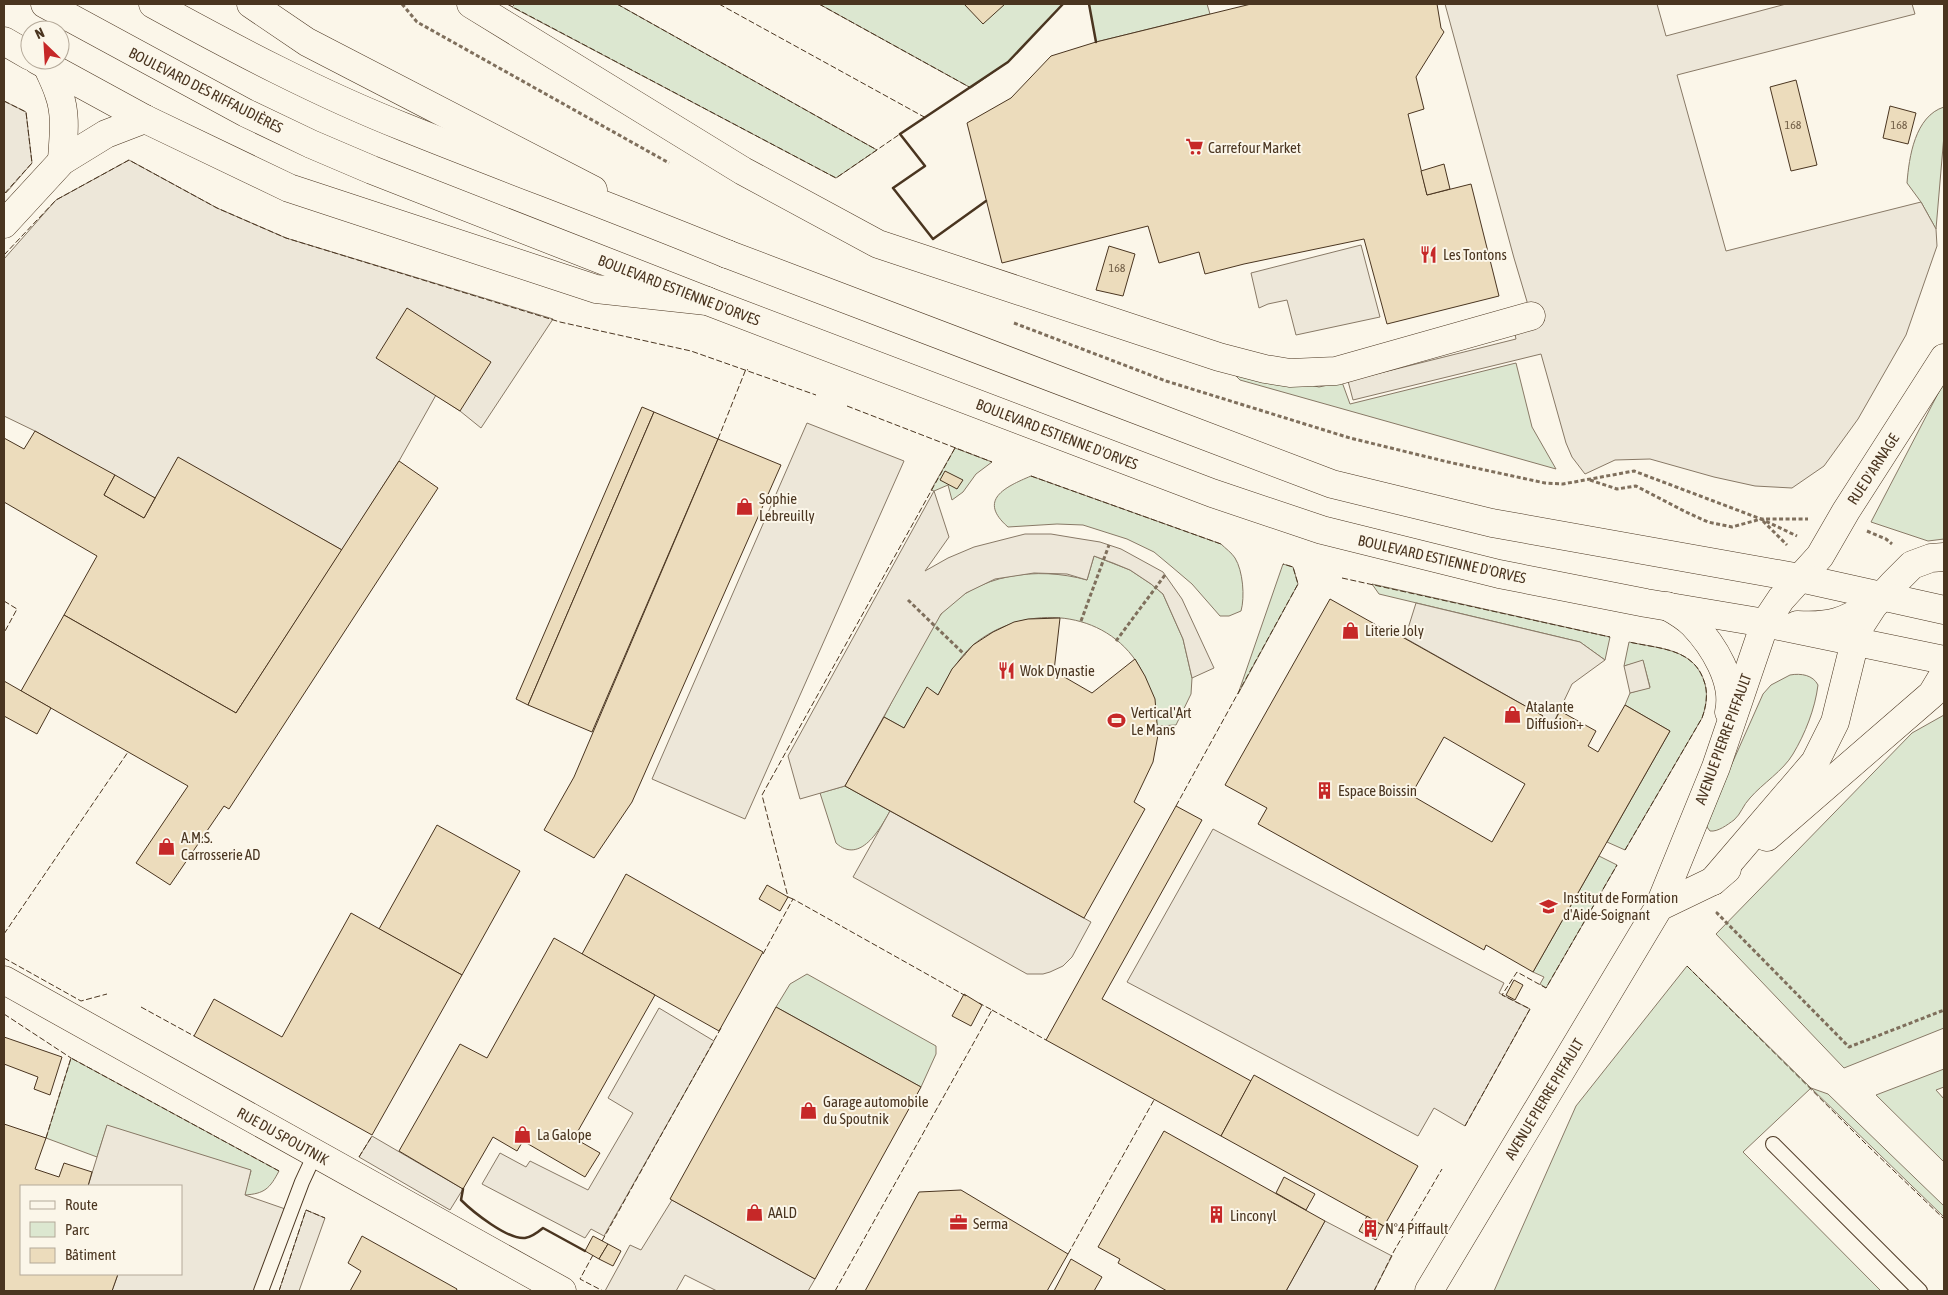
<svg xmlns="http://www.w3.org/2000/svg" width="1948" height="1295" font-family="'Asap Condensed',sans-serif">
<style>
.green{fill:#dce7d0;stroke:#887966}
.parking{fill:#ede7d9;stroke:#887966}
.building{fill:#ecdcbc;stroke:#4a3520;fill-rule:evenodd}
.lines{fill:none;stroke-linecap:round;stroke-linejoin:round}
.service-casing{stroke:#4a3520;stroke-width:16}
.minor-casing{stroke:#4a3520;stroke-width:29}
.primary-casing{stroke:#4a3520;stroke-width:29}
.trunk-casing{stroke:#4a3520;stroke-width:29}
.path{stroke:#7f6f5c;stroke-width:3;stroke-dasharray:4 2.5;stroke-linecap:butt}
.service{stroke:#fbf6e9;stroke-width:14}
.minor{stroke:#fbf6e9;stroke-width:28}
.primary{stroke:#fbf6e9;stroke-width:28}
.trunk{stroke:#fbf6e9;stroke-width:28}
.fence{stroke:#4a3520;stroke-width:1;stroke-dasharray:6 2.5;stroke-linecap:butt}
.wall{stroke:#4a3520;stroke-width:2.5}
.labels{text-anchor:middle;dominant-baseline:central;stroke-width:4;stroke-linejoin:round;paint-order:stroke}
.number-label{font-size:12px;fill:#725f47}
.street-label{font-size:15px;fill:#4a3520;stroke:#fbf6e9}
.poi-label{font-size:15px;fill:#4a3520;stroke:#fbf6e9;text-anchor:start}
</style>
<rect width="100%" height="100%" fill="#fbf6e9"/>
<g class="green">
<path d="M515,4h102l260,146 -41,28 -324,-171z"/>
<path d="M819,4h244l-55,58 -37,26z"/>
<path d="M1089,4h118l3,10 -114,28z"/>
<path d="M1944,107v28l-8,94 -15,-27 -14,-19c2,-26 8,-67 37,-76z"/>
<path d="M1516,363l16,64 24,42 -316,-89 -4,-4 32,-1 51,12 23,-5 8,22z"/>
<path d="M1944,382v157l-16,2 -57,-19z"/>
<path d="M955,448l37,14 -16,12 -13,18 -11,8 -4,-15 -14,6 -3,-1z"/>
<path d="M1031,476l190,68c4,4 11,9 14,14 8,13 10,39 6,53l-12,5h-9l-28,-32 -20,-17 -18,-15 -27,-13 -44,-14 -26,-1 -49,3c-31,-27 -3,-40 23,-51z"/>
<path d="M1094,556l36,14 21,14 12,10 20,45 9,39 -1,16 -15,31 -19,1c-5,-22 -8,-46 -21,-65 -37,-54 -115,-56 -163,-16 -15,13 -25,32 -35,50l-11,-7 -23,40 -20,-11c12,-24 25,-47 38,-71 6,-10 12,-24 20,-33 35,-39 95,-47 145,-33z"/>
<path d="M1283,564l10,3 5,17 -60,110z"/>
<path d="M1372,584l238,53 -5,23 -25,-18 -201,-48z"/>
<path d="M1629,642c31,7 66,6 76,42 3,11 1,23 -3,34l-77,132 -18,-8 63,-111 -45,-26 5,-12 20,-6 -7,-26 -19,5z"/>
<path d="M1790,675c11,-2 23,0 28,10 -3,24 -13,49 -25,69 -10,17 -30,29 -43,44 -7,7 -9,16 -16,22 -7,5 -16,12 -24,11l-3,-4 -1,-5 57,-128 8,-9z"/>
<path d="M1944,715v313l-100,40 -128,-134 196,-201z"/>
<path d="M845,786l45,25c-10,18 -30,54 -54,32l-16,-50z"/>
<path d="M1599,856l18,9 -71,123 -6,-4 4,-7 -11,-5z"/>
<path d="M1687,966l124,122 17,6 116,112v11l-133,-129 -68,64 138,139h-387l82,-185z"/>
<path d="M807,974l129,72v8l-15,33 -145,-80 14,-23z"/>
<path d="M71,1058l208,113c-9,17 -14,23 -35,24l7,-24 -144,-45 -10,31 -51,-19z"/>
<path d="M1944,1069v18l-8,3 8,9v63l-68,-67z"/>
</g>
<g class="parking">
<path d="M1445,4h212l9,32 120,-32h126l3,10 -238,61 49,176 195,-49 15,27 1,17 -31,89 -48,84 -34,47 -32,22 -37,-2 -41,-9 -64,-18 -35,1 -30,14 -13,-17 -6,-14 -25,-89 -188,46 -5,-19 168,-42 -4,-18 19,-6 -17,-57z"/>
<path d="M4,101l22,11 6,51 -26,30 -2,-2z"/>
<path d="M129,160l88,48 69,30 267,81 -72,109 -21,-17 -24,-16 -37,66 -57,89 -164,-92 -23,40 -120,-67 -31,-15v-157l52,-59z"/>
<path d="M1361,245l19,72 -84,18 -9,-35 -19,4 -9,4 -8,-35z"/>
<path d="M807,423l97,38 -159,358 -93,-40z"/>
<path d="M934,491l15,46 -24,34 23,-13 26,-11 51,-13h26l24,4 25,4 21,7 42,23 19,27 32,69 -22,10 -9,-39 -20,-45 -12,-10 -21,-14 -17,-7 -19,-7 -7,24 -20,-6 -33,-1 -39,6 -29,14 -25,21 -96,172 -45,13 -12,-43z"/>
<path d="M1416,603l164,39 25,18 -33,24 -20,42 -11,-6 2,-4 -138,-78z"/>
<path d="M1643,660l7,28 -20,5 -6,-27z"/>
<path d="M890,811l201,111 -19,35 -9,9 -13,6 -7,2h-16l-174,-97z"/>
<path d="M1213,829l291,154 -5,10 31,16 -65,117 -31,-18 -16,28 -291,-154z"/>
<path d="M659,1008l55,33 -110,195 -13,-7 -6,9 -103,-54 18,-31 26,14 4,-6 58,29 45,-77 -25,-15z"/>
<path d="M107,1125l144,45 -6,25 46,16 -30,80h-149l6,-17h63v-88h-93z"/>
<path d="M372,1136l91,53 -13,21 -91,-53z"/>
<path d="M672,1200l143,79 -7,12h-91l-32,-16 -9,16h-71l25,-46 11,5z"/>
<path d="M306,1210l19,8 -26,73h-20z"/>
<path d="M1325,1221l67,35 -18,35h-88z"/>
</g>
<g class="building">
<path d="M964,4h41l-22,20z"/>
<path d="M1251,4h186l4,24 3,4 -28,45 8,32 -16,5 19,81 44,-11 28,112 -112,28 -23,-85 -120,25 -39,10 -6,-22 -40,11 -11,-37 -146,37 -35,-140 44,-25 40,-42 45,-14z"/>
<path d="M1796,80l21,85 -26,6 -21,-84z"/>
<path d="M1890,106l26,7 -8,31 -25,-6z"/>
<path d="M1444,164l6,25 -23,6 -6,-24z"/>
<path d="M1109,246l26,8 -12,42 -27,-6z"/>
<path d="M407,308l84,54 -31,49 -84,-53z"/>
<path d="M642,407l12,5 -126,293 -12,-6z"/>
<path d="M654,412l64,27 -126,293 -64,-27z"/>
<path d="M35,431l80,44 -11,20 40,23 34,-61 164,93 -106,163 -172,-98 33,-59 -93,-54v-64l20,11z"/>
<path d="M718,439l63,26 -149,337 -38,56 -50,-28 30,-53z"/>
<path d="M399,461l39,27 -209,321 -5,-3 -54,79 -34,-22 52,-77 -167,-95 43,-76 172,98z"/>
<path d="M945,471l18,9 -6,9 -17,-9z"/>
<path d="M115,475l40,23 -11,20 -40,-23z"/>
<path d="M1330,599l57,32 1,-2 155,87 -2,4 11,6 8,-15 36,20 -8,15 10,6 27,-47 45,26 -137,241 -47,-27 -2,5 -226,-126 9,-16 -42,-23zM1444,737l81,47 -33,58 -81,-47z"/>
<path d="M1060,618l-6,53 38,22 43,-34 10,17 10,23 3,36 -5,27 -19,40 11,7 -61,109 -239,-132 39,-69 20,11 23,-41 11,8 14,-26 21,-24 20,-13 21,-10 14,-3z"/>
<path d="M4,681l47,27 -14,26 -33,-18z"/>
<path d="M1176,806l26,14 -100,179 149,82 -30,55 -175,-96z"/>
<path d="M437,825l83,46 -58,104 -83,-46z"/>
<path d="M626,874l137,78 -44,79 -137,-77z"/>
<path d="M767,885l21,12 -8,14 -21,-12z"/>
<path d="M351,913l111,62 -90,160 -178,-99 20,-37 68,38z"/>
<path d="M554,938l101,57 -81,143 26,15 -15,24 -62,-36 -6,10 -24,-14 -30,52 -64,-38 61,-107 27,14z"/>
<path d="M1514,980l9,5 -8,15 -9,-5z"/>
<path d="M964,994l18,11 -11,21 -19,-10z"/>
<path d="M776,1007l145,80 -106,192 -145,-80z"/>
<path d="M4,1037l58,20 -12,38 -16,-6 4,-12 -34,-13z"/>
<path d="M1254,1075l164,91 -34,60 -163,-90z"/>
<path d="M4,1124l42,14 -11,31 24,8 5,-14 28,9 -4,14h-67v88h97l-6,17h-108z"/>
<path d="M1164,1131l161,90 -39,70h-119l-49,-28 2,-4 -22,-12z"/>
<path d="M1284,1177l31,17 -9,16 -30,-17z"/>
<path d="M961,1190l107,64 -21,37h-182l54,-99z"/>
<path d="M1367,1216l16,10 -7,14 -17,-9z"/>
<path d="M362,1236l95,53 -1,2h-106l11,-20 -13,-8z"/>
<path d="M593,1236l15,8 -9,15 -14,-8z"/>
<path d="M608,1244l13,7 -8,15 -14,-7z"/>
<path d="M1071,1259l31,18 -8,14h-40z"/>
</g>
<g class="lines">
<defs>
<g id="service">
<path d="M1773,1144l147,147"/>
<path d="M261,1291l41,-109 13,-28"/>
</g>
<g id="minor">
<path d="M471,4l272,167 135,73 341,113 46,12 25,4 46,-2 195,-55"/>
<path d="M47,65c4,10 9,19 12,29 8,22 4,45 3,67"/>
<path d="M4,224l58,-63 44,-27 39,-15"/>
<path d="M1667,606c9,5 18,10 26,18 20,21 43,57 36,88"/>
<path d="M1797,625c34,2 47,-3 76,-21"/>
<path d="M1767,837l165,-143 12,-20"/>
<path d="M1713,881l102,-119 20,-40 23,-93 15,-23 20,-22 19,-19 19,-7 13,-1"/>
<path d="M1659,907l54,-26 14,-12"/>
<path d="M4,980l558,311"/>
<path d="M1429,1291l230,-384 57,-140 49,-144 16,-24 39,-43 26,-45 98,-153"/>
</g>
<g id="primary">
<path d="M251,4l56,38 286,148"/>
<path d="M4,41l26,15"/>
<path d="M37,60l108,59 144,69 307,101 111,12 505,192 110,37 177,44 147,29 119,20 179,37"/>
<path d="M727,254l605,230 160,39 308,55 144,32"/>
</g>
<g id="trunk">
<path d="M45,4l201,109 65,31 61,26 335,131"/>
<path d="M153,4c82,45 165,89 251,123 107,43 216,83 323,127"/>
</g>
</defs>
<use href="#service" class="service-casing"/>
<use href="#minor" class="minor-casing"/>
<use href="#primary" class="primary-casing"/>
<use href="#trunk" class="trunk-casing"/>
<g class="path">
<path d="M402,4l15,18 252,141"/>
<path d="M1014,323l152,58 184,57 98,24 97,21 18,1 71,-13 127,48h47"/>
<path d="M1590,480l27,9 19,-3 50,26 22,10 24,5 29,-8 36,17"/>
<path d="M1763,521l24,24"/>
<path d="M1867,531l19,8 6,5"/>
<path d="M908,600l57,55"/>
<path d="M1081,621l28,-76"/>
<path d="M1116,641l49,-66"/>
<path d="M1718,912l-1,1 132,134 95,-37"/>
</g>
<use href="#service" class="service"/>
<use href="#minor" class="minor"/>
<use href="#primary" class="primary"/>
<use href="#trunk" class="trunk"/>
<g class="fence">
<path d="M507,4l329,174 64,-44"/>
<path d="M617,4l260,146"/>
<path d="M719,4l207,114"/>
<path d="M819,4l152,84"/>
<path d="M4,101l22,11 6,51 -28,31"/>
<path d="M4,255l52,-55 73,-40 88,48 69,30 274,84 131,29 125,44"/>
<path d="M847,406l145,56"/>
<path d="M718,439l28,-70 2,1"/>
<path d="M1031,476l190,68"/>
<path d="M1342,578l268,59"/>
<path d="M4,601l13,8 -13,24"/>
<path d="M1176,806l122,-222 -5,-17 -10,-3"/>
<path d="M1625,850l77,-132c4,-11 6,-23 3,-34 -10,-36 -45,-35 -76,-42"/>
<path d="M793,899l-5,-2 -26,-102 193,-347"/>
<path d="M4,934l124,-182"/>
<path d="M763,954l30,-55 173,97"/>
<path d="M4,958l77,43 26,-7"/>
<path d="M1687,966l181,180 76,73"/>
<path d="M141,1007l53,29"/>
<path d="M992,1010l54,30"/>
<path d="M4,1014l67,44"/>
<path d="M1465,1126l65,-117 -28,-14 15,-23 29,16 71,-123"/>
<path d="M46,1138l25,-80 208,113"/>
<path d="M359,1157l13,-21"/>
<path d="M602,1241l119,-213"/>
<path d="M1068,1254l86,-154"/>
<path d="M593,1255l-13,24 23,12"/>
<path d="M279,1291l27,-81 19,8"/>
<path d="M835,1291l157,-281 -13,-7"/>
<path d="M1374,1291l20,-40 48,-82"/>
</g>
<g class="wall">
<path d="M1089,4l7,38"/>
<path d="M986,201l-53,38 -40,-51 32,-22 -25,-32 108,-72 55,-58"/>
<path d="M463,1189l-2,11c12,12 47,40 64,38 7,-1 12,-5 18,-10l42,23"/>
</g>
</g>
<defs>
<symbol id="supermarket-bare" viewBox="-9 -9 18 18"><path d="M-6-5.5h2.5l.6 2H6L4.5 2H-2.5L-4.4-4H-6ZM-1.5 3.2a1.3 1.3 0 1 0 .1 0ZM3 3.2a1.3 1.3 0 1 0 .1 0Z" fill="#c62828" stroke="#fbf6e9" stroke-width="2.5" paint-order="stroke"/></symbol>
<symbol id="restaurant-bare" viewBox="-9 -9 18 18"><path d="M-5-6h1v4h1v-4h1v4h1v-4h1v5L-1.5 .5V6h-2V.5L-5-1ZM5-6V6H3V1.5H1.5Q1.5-4 5-6Z" fill="#c62828" stroke="#fbf6e9" stroke-width="2.5" paint-order="stroke"/></symbol>
<symbol id="shop-bare" viewBox="-9 -9 18 18"><path d="M-5-2.5h2.3a2.7 3.5 0 0 1 5.4 0H5L5.5 6h-11ZM-1.5-2.5h3a1.5 2.3 0 0 0-3 0Z" fill="#c62828" stroke="#fbf6e9" stroke-width="2.5" paint-order="stroke"/></symbol>
<symbol id="stadium-bare" viewBox="-9 -9 18 18"><path d="M0-5a6.5 5 0 1 0 0 10a6.5 5 0 1 0 0-10ZM-3.5-1.8h7v3.6h-7Z" fill="#c62828" stroke="#fbf6e9" stroke-width="2.5" paint-order="stroke"/></symbol>
<symbol id="building-bare" viewBox="-9 -9 18 18"><path d="M-4-6H4V6H1V3H-1V6H-4ZM-2.5-4.3h1.7v1.8h-1.7ZM.8-4.3h1.7v1.8H.8ZM-2.5-1h1.7V.8h-1.7ZM.8-1h1.7V.8H.8Z" fill="#c62828" stroke="#fbf6e9" stroke-width="2.5" paint-order="stroke"/></symbol>
<symbol id="university-bare" viewBox="-9 -9 18 18"><path d="M0-5L7-2L0 1L-7-2ZM-4 1L0 2.5L4 1V4Q0 6-4 4Z" fill="#c62828" stroke="#fbf6e9" stroke-width="2.5" paint-order="stroke"/></symbol>
<symbol id="office-bare" viewBox="-9 -9 18 18"><path d="M-6-3h4V-5.5h4V-3h4V5H-6ZM-1-4.5V-3h2v-1.5ZM-6 0V1H6V0Z" fill="#c62828" stroke="#fbf6e9" stroke-width="2.5" paint-order="stroke"/></symbol>
</defs>
<g fill-rule="evenodd">
<use href="#supermarket-bare" x="1182" y="134" width="25" height="25"/>
<use href="#restaurant-bare" x="1416" y="242" width="25" height="25"/>
<use href="#shop-bare" x="732" y="494" width="25" height="25"/>
<use href="#shop-bare" x="1338" y="618" width="25" height="25"/>
<use href="#restaurant-bare" x="994" y="658" width="25" height="25"/>
<use href="#shop-bare" x="1500" y="702" width="25" height="25"/>
<use href="#stadium-bare" x="1104" y="708" width="25" height="25"/>
<use href="#building-bare" x="1312" y="778" width="25" height="25"/>
<use href="#shop-bare" x="154" y="834" width="25" height="25"/>
<use href="#university-bare" x="1536" y="894" width="25" height="25"/>
<use href="#shop-bare" x="796" y="1098" width="25" height="25"/>
<use href="#shop-bare" x="510" y="1122" width="25" height="25"/>
<use href="#shop-bare" x="742" y="1200" width="25" height="25"/>
<use href="#building-bare" x="1204" y="1202" width="25" height="25"/>
<use href="#office-bare" x="946" y="1210" width="25" height="25"/>
<use href="#building-bare" x="1358" y="1216" width="25" height="25"/>
</g>
<g class="labels">
<g class="number-label">
<text x="1793" y="125">168</text>
<text x="1899" y="125">168</text>
<text x="1117" y="268">168</text>
</g>
<g class="street-label">
<text transform="translate(206 90) rotate(27)">BOULEVARD DES RIFFAUDIÈRES</text>
<text transform="translate(679 290) rotate(21)">BOULEVARD ESTIENNE D'ORVES</text>
<text transform="translate(1057 434) rotate(21)">BOULEVARD ESTIENNE D'ORVES</text>
<text transform="translate(1873 469) rotate(-57)">RUE D'ARNAGE</text>
<text transform="translate(1442 559) rotate(13)">BOULEVARD ESTIENNE D'ORVES</text>
<text transform="translate(1723 739) rotate(-70)">AVENUE PIERRE PIFFAULT</text>
<text transform="translate(1544 1099) rotate(-59)">AVENUE PIERRE PIFFAULT</text>
<text transform="translate(283 1136) rotate(29)">RUE DU SPOUTNIK</text>
</g>
<g class="poi-label">
<text x="1208" y="147">Carrefour Market</text>
<text x="1443" y="254">Les Tontons</text>
<text x="759" y="498">Sophie<tspan x="759" dy="17">Lebreuilly</tspan></text>
<text x="1365" y="630">Literie Joly</text>
<text x="1020" y="670">Wok Dynastie</text>
<text x="1526" y="706">Atalante<tspan x="1526" dy="17">Diffusion+</tspan></text>
<text x="1131" y="712">Vertical'Art<tspan x="1131" dy="17">Le Mans</tspan></text>
<text x="1338" y="790">Espace Boissin</text>
<text x="181" y="837">A.M.S.<tspan x="181" dy="17">Carrosserie AD</tspan></text>
<text x="1563" y="897">Institut de Formation<tspan x="1563" dy="17">d'Aide-Soignant</tspan></text>
<text x="823" y="1101">Garage automobile<tspan x="823" dy="17">du Spoutnik</tspan></text>
<text x="537" y="1134">La Galope</text>
<text x="768" y="1212">AALD</text>
<text x="1230" y="1215">Linconyl</text>
<text x="973" y="1223">Serma</text>
<text x="1385" y="1228">N°4 Piffault</text>
</g>
</g>
<rect width="1948" height="1295" fill="none" stroke="#4a3520" stroke-width="10"/>
<rect x="20" y="1185" width="162" height="90" fill="#fbf6e9" stroke="#b4a999"/>
<rect x="30" y="1201" width="25" height="8" fill="#fbf6e9" stroke="#b4a999"/>
<text x="65" y="1210" font-size="15" fill="#4a3520">Route</text>
<rect x="30" y="1222" width="25" height="15" fill="#dce7d0" stroke="#b4a999"/>
<text x="65" y="1235" font-size="15" fill="#4a3520">Parc</text>
<rect x="30" y="1248" width="25" height="15" fill="#ecdcbc" stroke="#b4a999"/>
<text x="65" y="1260" font-size="15" fill="#4a3520">Bâtiment</text>
<g transform="translate(45 45) rotate(335)"><circle r="24" fill="#fbf6e9" stroke="#b4a999"/>
<path d="M0-4L9 19L0 12L-9 19Z" fill="#c62828"/>
<text y="-8" font-size="14" font-weight="bold" text-anchor="middle" fill="#4a3520">N</text>
</g>
</svg>
